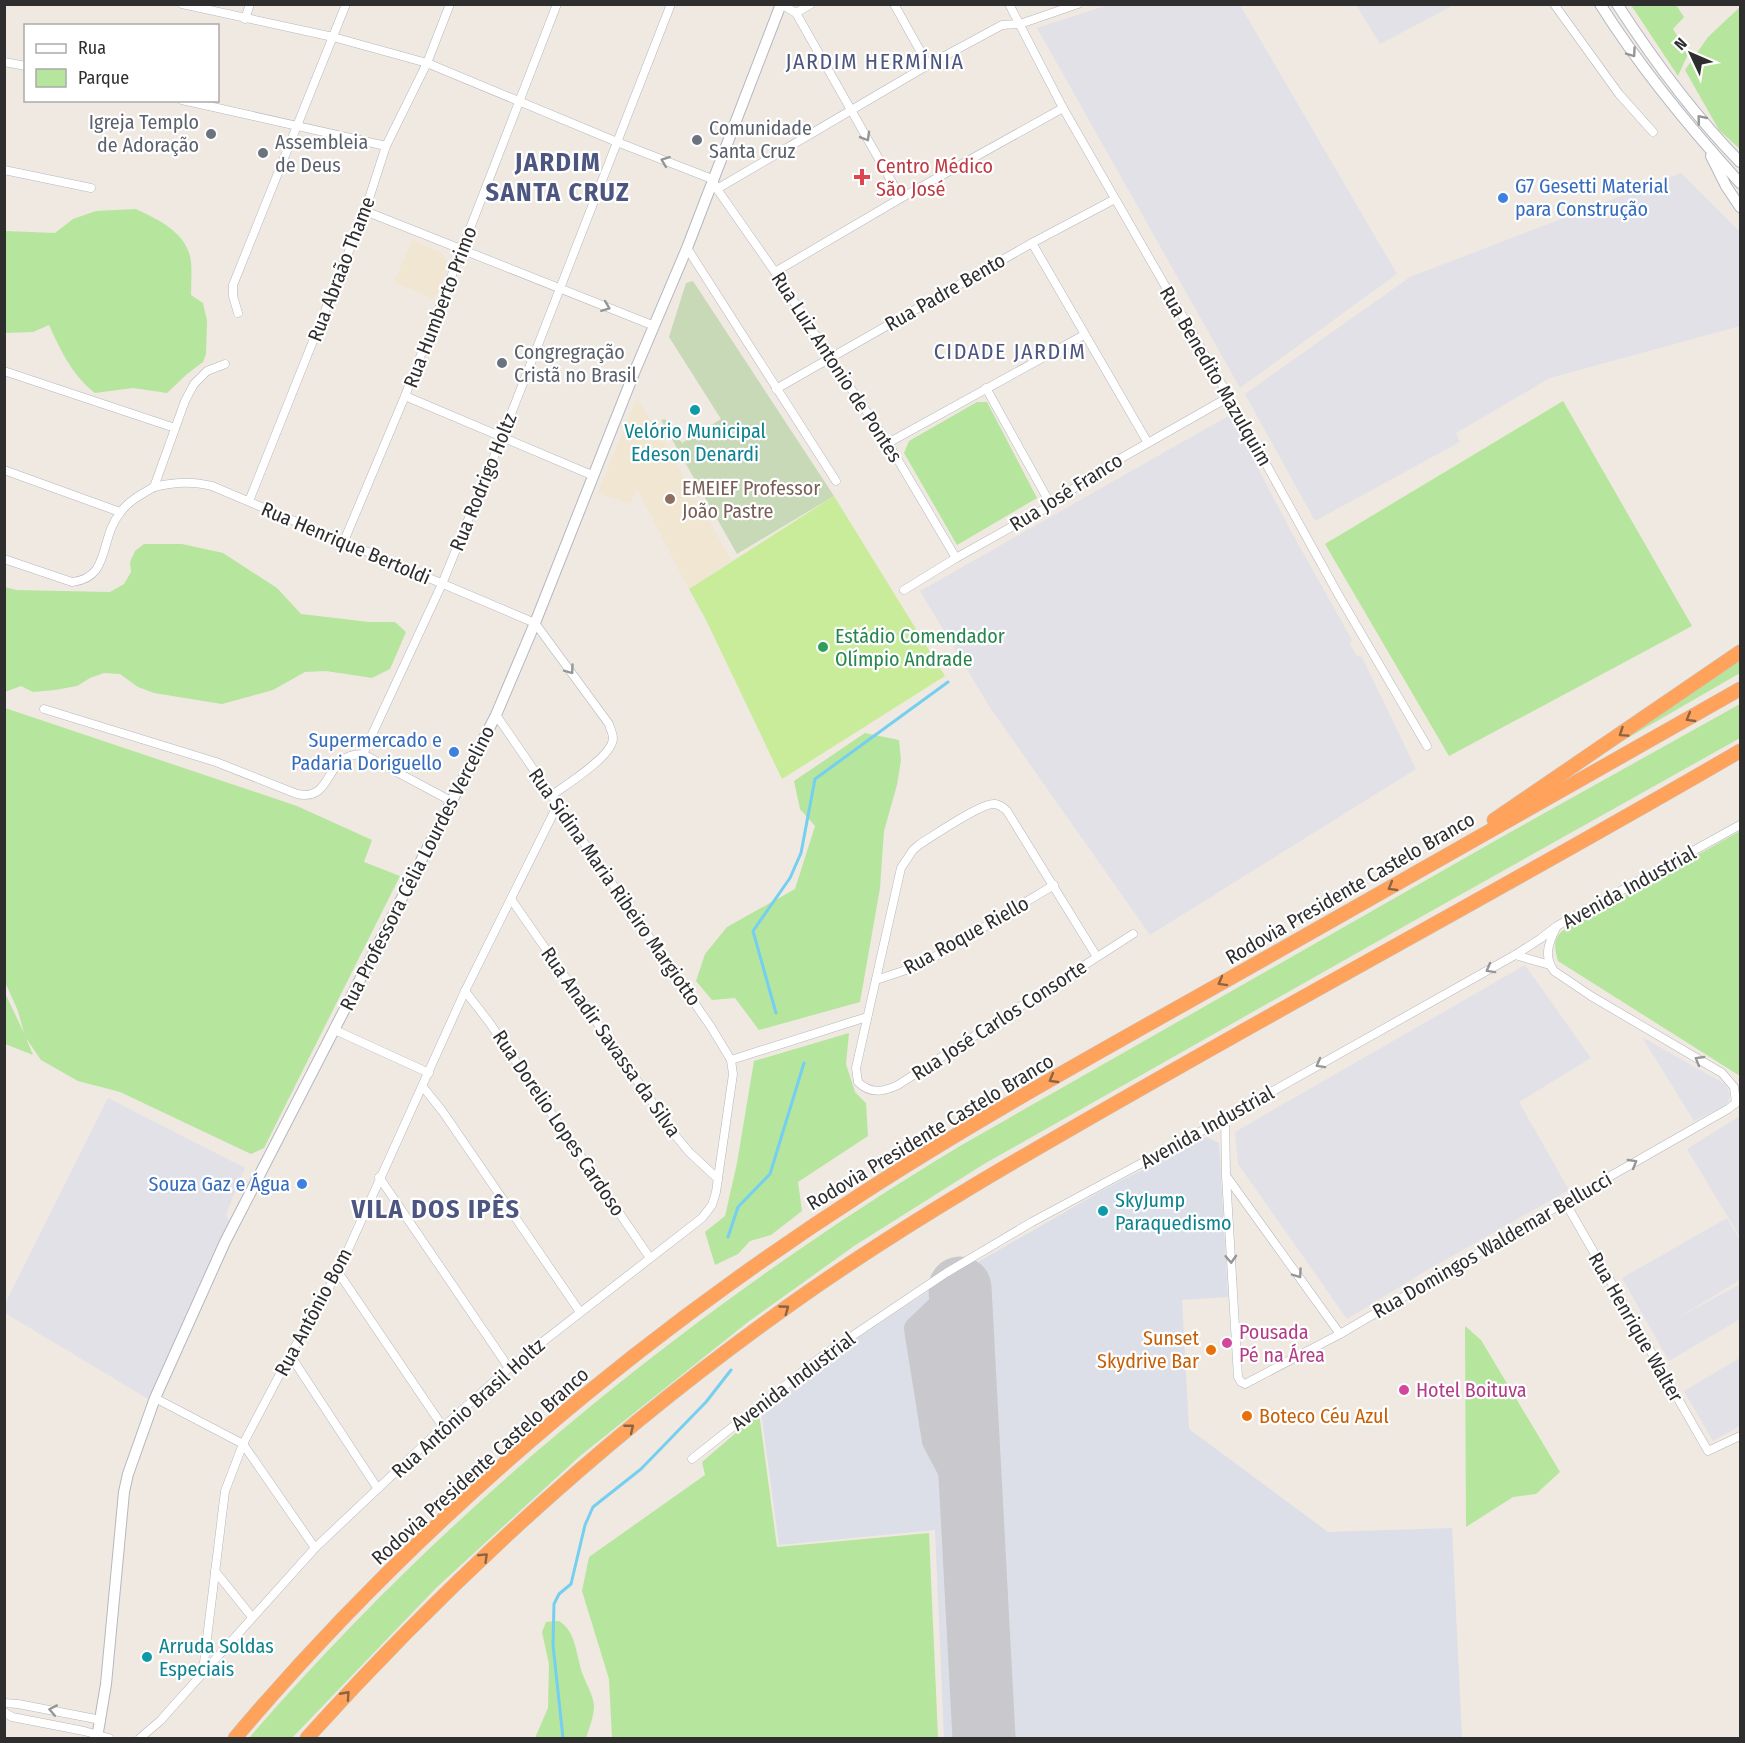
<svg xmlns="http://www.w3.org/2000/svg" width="1745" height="1743" font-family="'Fira Sans Condensed',sans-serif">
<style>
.industrial{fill:#e3e1e8}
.education{fill:#f0e6d1}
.airport{fill:#dcdee8}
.green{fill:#b6e59e}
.cemetery{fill:#c8d9b8}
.pitch{fill:#c9ec9a}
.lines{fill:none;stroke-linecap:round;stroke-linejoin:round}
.stream{stroke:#75cff0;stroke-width:3}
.taxiway{stroke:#c9c8cc;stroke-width:26}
.runway{stroke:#c9c8cc;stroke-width:63}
.street-casing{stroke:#b4b7c1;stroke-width:9}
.secondary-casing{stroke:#b4b7c1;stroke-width:12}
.highway-casing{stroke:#c9c9c9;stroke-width:15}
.street{stroke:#fff;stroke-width:8}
.secondary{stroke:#fff;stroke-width:10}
.highway{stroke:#ffa35c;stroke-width:14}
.oneway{stroke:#969696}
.oneway2{stroke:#8c6343}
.worship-dot{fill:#6b7280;stroke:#fff;stroke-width:2}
.health-dot{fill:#e0444e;stroke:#fff;stroke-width:2}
.shop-dot{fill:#3f7fe0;stroke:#fff;stroke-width:2}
.culture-dot{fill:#0f9aa8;stroke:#fff;stroke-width:2}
.education-dot{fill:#8d6e63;stroke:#fff;stroke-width:2}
.leisure-dot{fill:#2e9e5b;stroke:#fff;stroke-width:2}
.hotel-dot{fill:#d1479c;stroke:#fff;stroke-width:2}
.food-dot{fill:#e8710a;stroke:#fff;stroke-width:2}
.labels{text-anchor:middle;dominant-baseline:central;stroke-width:4.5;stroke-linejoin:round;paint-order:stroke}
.worship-label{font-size:20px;fill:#5b616d;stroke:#fff;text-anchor:start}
.health-label{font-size:20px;fill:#be3a42;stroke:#fff;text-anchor:start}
.shop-label{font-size:20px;fill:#366cbe;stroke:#fff;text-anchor:end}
.street-label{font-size:20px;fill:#2e2e2e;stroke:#fff}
.culture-label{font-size:20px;fill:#0d838f;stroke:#fff;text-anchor:start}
.education-label{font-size:20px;fill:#785e54;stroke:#fff;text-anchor:start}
.leisure-label{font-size:20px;fill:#27864d;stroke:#fff;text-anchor:start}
.hotel-label{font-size:20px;fill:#b23c85;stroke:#fff;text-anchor:start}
.food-label{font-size:20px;fill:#c56008;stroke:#fff;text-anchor:end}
.quarter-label{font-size:22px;letter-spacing:1.5px;fill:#4d5680;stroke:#fff}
.district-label{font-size:26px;font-weight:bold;letter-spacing:1.5px;fill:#4d5680;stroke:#fff}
</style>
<rect width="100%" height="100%" fill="#efe9e1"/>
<g class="industrial">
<path d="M1111,4l129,1 157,269 -157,114 -203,-360z"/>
<path d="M1356,5h98l-74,39z"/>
<path d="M1681,173l59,59v94l-190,52 -94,55 4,9 -145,79 -70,-127 165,-117z"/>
<path d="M1230,415l62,118 60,107 -2,4 6,11 6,2 54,112 -266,166 -161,-229 -69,-115z"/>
<path d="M1525,965l66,93 -72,44 50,88 -140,79 -82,50 -109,-155 -3,-32z"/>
<path d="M1642,1037l83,47 5,9 -2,11 -34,17z"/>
<path d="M108,1098l137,70 -19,46 4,10 -80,176 -145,-87 -1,-7z"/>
<path d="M1740,1116v121l-53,-88z"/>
<path d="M1727,1218l13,23v39l-64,39 64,-35v35l-71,42 -47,-83z"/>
<path d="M1740,1358v68l-27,15 -29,-50z"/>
</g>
<g class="education">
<path d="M413,240l30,14 3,8v9l-12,28 -40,-17z"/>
<path d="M638,401l27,42 66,117 -42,29 -52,-101 -7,16 -32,-11 37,-90z"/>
</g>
<path class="airport" d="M1207,1137l12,6 9,154 -46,3 7,129 139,103 124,-4 10,210h-518l-9,-208 -156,15 -18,-134 74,-58 103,-68 167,-96z"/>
<g class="green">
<path d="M1631,5h45l8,12 -11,12 15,25 -10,22z"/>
<path d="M1740,7v142l-21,-19 -34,-60 23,-33z"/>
<path d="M136,209c23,11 52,24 55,53 1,11 0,22 0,33l12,8 4,18 -1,33 -3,8 -16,12 -20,19 -34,-5 -38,5c-23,-18 -34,-42 -46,-68l-16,7 -28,1v-102l50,2 18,-14 23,-8z"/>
<path d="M1563,401l129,225 -243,130 -124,-212z"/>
<path d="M977,402h10l50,96 -80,47 -53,-92 5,-12z"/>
<path d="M144,544h38l41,9 54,35 24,26 68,8h26l11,10 -16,37 -18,9 -46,-7 -21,1 -32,18 -51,14 -68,-11 -16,-6 -18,-13 -16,-1 -14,5 -13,8 -22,4 -22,2 -12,-6 -16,6v-105l11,3 94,2 14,-8 7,-12 -1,-10 5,-11z"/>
<path d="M1740,657v16l-121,70z"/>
<path d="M1740,704v34l-330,185 -426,241 -130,82 -106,76 -168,134 -143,131 -145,151h-43c202,-234 446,-432 711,-592l547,-312z"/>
<path d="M5,708l292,98 75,34 -8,22 36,14 -136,272 -13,6 -131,-62 -42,-11 -37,-21 -15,-22 7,17 -28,-11v-51l19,40 -6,-22 -13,-29z"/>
<path d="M865,733l34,7 2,20 -4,25 -13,46 -4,57 -20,114 -101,28 -24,-32 -23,2 -16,-19 9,-27 22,-27 68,-38 20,-63 -15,-17 -6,-28z"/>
<path d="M1740,831v245l-182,-115c-3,-12 -6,-20 4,-30z"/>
<path d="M849,1033l-3,31 9,28 11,11 2,33 -70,46 4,29 -31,24 -21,6 -12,13 -23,11 -10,-33 20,-16 12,-53 17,-102z"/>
<path d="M1465,1326l16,14 79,132 -24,22 -23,3 -47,30z"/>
<path d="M759,1413l18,134 152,-14 9,205h-326l-3,-59 -27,-88 7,-34 116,-82 -3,-13z"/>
<path d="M559,1621c18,11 17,36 24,54 4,11 10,19 11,31 0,10 -5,23 -8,32h-51l13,-30 1,-44 -7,-32 4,-10z"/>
</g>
<path class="cemetery" d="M693,281l141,215 -97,58 -76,-134 4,-1 17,24 39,-24 -52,-82 17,-54z"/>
<path class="pitch" d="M834,496l111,180 -163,103 -77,-161 -16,-29z"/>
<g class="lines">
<g class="stream">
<path d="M776,1013l-23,-82 37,-53 11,-25 14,-74 133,-97"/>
<path d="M728,1237l10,-30 32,-33 34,-111"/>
<path d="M563,1738l-10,-93 1,-41 5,-10 12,-10 14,-59 8,-18 48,-38 65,-67 25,-32"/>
</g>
<g class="taxiway">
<path d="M960,1288l-43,41 18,112 17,32 19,28"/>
<path d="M932,1423l33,-45"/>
</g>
<path class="runway" d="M960,1288l24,450"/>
<defs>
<g id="street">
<path d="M182,4l151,33 94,26 190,79 95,37 5,10 58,83 55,86 58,85 68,115"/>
<path d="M781,4l15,9 15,-9"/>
<path d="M894,4l34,61"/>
<path d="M1009,4l54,104 166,289 109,197 89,152"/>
<path d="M1554,4l65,90 34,38"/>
<path d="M796,13l105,185"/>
<path d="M245,19l5,-15"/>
<path d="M4,62l22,4"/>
<path d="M182,100l204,46"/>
<path d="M4,170l87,18"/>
<path d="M717,189l211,-124 74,-40 18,-1 58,-20"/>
<path d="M365,211l287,114"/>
<path d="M1032,243l116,200"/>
<path d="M687,248l149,233"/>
<path d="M775,272l126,-74 162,-90"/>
<path d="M238,313l-5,-17v-11l113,-281"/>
<path d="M4,371l171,57"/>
<path d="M986,388l65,117"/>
<path d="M776,389l256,-146 83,-44"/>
<path d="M405,396l189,80"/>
<path d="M888,443l196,-108"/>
<path d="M4,470l116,42"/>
<path d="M154,487c21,-5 37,-6 58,-1l323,137 74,101c1,5 4,9 4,14 0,18 -47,47 -61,57"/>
<path d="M249,501l116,-290 21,-65 41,-83 23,-59"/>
<path d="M344,541l61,-145 152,-392"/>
<path d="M4,559l68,23c39,-4 27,-43 48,-69 8,-12 22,-19 34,-26l31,-86 9,-17 13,-13 18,-7"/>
<path d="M904,590l52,-32 95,-53 44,-32 134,-76"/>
<path d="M44,709l172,53 81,32c38,8 25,-40 66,-40l88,47"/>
<path d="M363,754l79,-170 60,-147 169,-433"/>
<path d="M511,899l164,236 14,17 29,27"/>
<path d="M1515,955l35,10"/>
<path d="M1097,957l-90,-146c-3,-3 -7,-6 -12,-7 -13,-2 -62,32 -75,40l-7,6 -12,18 -45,200 2,14c12,12 25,10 40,3l235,-151"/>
<path d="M876,980l45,-15 133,-80"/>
<path d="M465,991l24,31 161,236"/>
<path d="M335,1030l94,43"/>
<path d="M731,1060l136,-43"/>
<path d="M423,1087l20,25 137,200"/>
<path d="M1225,1117l1,59 12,201 3,5 4,2 95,-50 225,-132 163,-93 8,-6 -2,-16 -12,-14 -131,-77 -37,-25c-11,-15 -5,-29 2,-43"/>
<path d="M379,1177l130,191"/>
<path d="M1227,1177l113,157"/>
<path d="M1565,1202l143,249 32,-15"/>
<path d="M338,1272l105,155"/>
<path d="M290,1355l88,134"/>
<path d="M155,1398l88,46 72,104"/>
<path d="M692,1459l129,-102 125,-84 86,-51 177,-95 306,-172 25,-16 17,-13 183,-101"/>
<path d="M215,1571l37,46"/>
<path d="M203,1671l22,-180 18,-47 47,-89 48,-83 127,-281 93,-187"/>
<path d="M4,1703l14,1 83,16"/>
<path d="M4,1712l8,5 72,14 25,7"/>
<path d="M140,1738l20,-17 155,-173 128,-121 66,-59 193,-150 10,-13 4,-13 17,-118 -2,-14 -20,-33 -215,-312"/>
</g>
<g id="secondary">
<path d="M1600,4c41,65 89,123 140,179"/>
<path d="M1617,4c37,57 76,110 123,158"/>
<path d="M1711,156l15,30 14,21"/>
<path d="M97,1738l9,-54 18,-192 4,-18 27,-76 70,-156 271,-527 39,-92 99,-250 53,-125 94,-244"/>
</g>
<g id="highway">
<path d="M1494,820l246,-168"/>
<path d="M235,1738c179,-212 395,-395 628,-545 135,-87 278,-164 417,-243 154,-87 307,-174 460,-261"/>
<path d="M307,1738c147,-163 311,-312 491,-439 115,-81 237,-150 360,-220 193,-110 390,-216 582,-328"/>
</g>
</defs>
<use href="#street" class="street-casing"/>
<use href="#secondary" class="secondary-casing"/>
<use href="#highway" class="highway-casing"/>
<use href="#street" class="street"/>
<use href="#secondary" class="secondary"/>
<use href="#highway" class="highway"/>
</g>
<defs><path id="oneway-chevron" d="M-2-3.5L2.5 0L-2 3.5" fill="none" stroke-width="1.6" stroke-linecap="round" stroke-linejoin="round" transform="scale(1.5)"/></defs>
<g class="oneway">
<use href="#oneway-chevron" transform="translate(1632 53) rotate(55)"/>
<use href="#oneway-chevron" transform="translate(1701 119) rotate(-129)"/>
<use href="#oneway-chevron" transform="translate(866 137) rotate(60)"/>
<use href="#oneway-chevron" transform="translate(665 161) rotate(-159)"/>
<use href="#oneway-chevron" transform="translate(606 307) rotate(21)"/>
<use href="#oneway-chevron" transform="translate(570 670) rotate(54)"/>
<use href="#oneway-chevron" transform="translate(1490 969) rotate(151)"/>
<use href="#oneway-chevron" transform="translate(1699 1060) rotate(-150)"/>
<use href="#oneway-chevron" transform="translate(1320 1064) rotate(151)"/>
<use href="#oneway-chevron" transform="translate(1633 1163) rotate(-30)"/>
<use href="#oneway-chevron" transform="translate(1231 1259) rotate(87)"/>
<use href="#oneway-chevron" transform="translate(1298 1274) rotate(55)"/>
<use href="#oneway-chevron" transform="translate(53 1710) rotate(-169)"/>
</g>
<g class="oneway2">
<use href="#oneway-chevron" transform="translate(1690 718) rotate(150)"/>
<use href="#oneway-chevron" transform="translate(1623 733) rotate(146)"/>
<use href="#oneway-chevron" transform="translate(1392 887) rotate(150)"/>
<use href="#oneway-chevron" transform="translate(1222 982) rotate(151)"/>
<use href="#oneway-chevron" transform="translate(1053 1079) rotate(150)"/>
<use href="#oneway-chevron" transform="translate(785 1309) rotate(-36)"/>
<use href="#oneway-chevron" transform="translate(630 1428) rotate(-39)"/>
<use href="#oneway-chevron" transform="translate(484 1557) rotate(-44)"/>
<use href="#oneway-chevron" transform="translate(346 1695) rotate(-48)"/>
</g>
<g class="worship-dot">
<circle cx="211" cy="134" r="6"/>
<circle cx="697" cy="140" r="6"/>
<circle cx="263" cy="153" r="6"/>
<circle cx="502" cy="363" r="6"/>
</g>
<path class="health-dot" d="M859 168h6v6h6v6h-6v6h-6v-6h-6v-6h6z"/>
<g class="shop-dot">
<circle cx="1503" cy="198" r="6"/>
<circle cx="454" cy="752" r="6"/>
<circle cx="302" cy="1184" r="6"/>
</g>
<g class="culture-dot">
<circle cx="695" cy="410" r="6"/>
<circle cx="1103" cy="1211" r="6"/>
<circle cx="147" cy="1657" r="6"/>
</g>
<circle class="education-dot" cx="670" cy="499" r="6"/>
<circle class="leisure-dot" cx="823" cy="647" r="6"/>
<g class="hotel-dot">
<circle cx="1227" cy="1343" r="6"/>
<circle cx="1404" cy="1390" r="6"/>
</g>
<g class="food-dot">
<circle cx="1211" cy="1350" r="6"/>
<circle cx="1247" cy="1416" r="6"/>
</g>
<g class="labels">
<g class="worship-label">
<text x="199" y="122" text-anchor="end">Igreja Templo<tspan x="199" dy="23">de Adoração</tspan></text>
<text x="709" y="128">Comunidade<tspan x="709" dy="23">Santa Cruz</tspan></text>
<text x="275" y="142">Assembleia<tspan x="275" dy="23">de Deus</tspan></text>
<text x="514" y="352">Congregração<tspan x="514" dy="23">Cristã no Brasil</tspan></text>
</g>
<g class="health-label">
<text x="876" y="166">Centro Médico<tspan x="876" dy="23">São José</tspan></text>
</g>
<g class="shop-label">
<text x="1515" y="186" text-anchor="start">G7 Gesetti Material<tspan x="1515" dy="23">para Construção</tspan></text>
<text x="442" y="740">Supermercado e<tspan x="442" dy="23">Padaria Doriguello</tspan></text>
<text x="290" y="1184">Souza Gaz e Água</text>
</g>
<g class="street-label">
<text transform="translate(341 269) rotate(-69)">Rua Abraão Thame</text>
<text transform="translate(945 292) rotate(-30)">Rua Padre Bento</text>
<text transform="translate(440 307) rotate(-69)">Rua Humberto Primo</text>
<text transform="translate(837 367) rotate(57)">Rua Luiz Antonio de Pontes</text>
<text transform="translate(1216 376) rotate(60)">Rua Benedito Mazulquim</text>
<text transform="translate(483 482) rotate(-68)">Rua Rodrigo Holtz</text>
<text transform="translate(1066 492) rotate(-32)">Rua José Franco</text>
<text transform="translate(346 543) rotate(23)">Rua Henrique Bertoldi</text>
<text transform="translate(417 868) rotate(-63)">Rua Professora Célia Lourdes Vercelino</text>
<text transform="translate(615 887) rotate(55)">Rua Sidina Maria Ribeiro Margiotto</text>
<text transform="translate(1629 887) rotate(-29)">Avenida Industrial</text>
<text transform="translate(1350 888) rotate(-30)">Rodovia Presidente Castelo Branco</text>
<text transform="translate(966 935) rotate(-29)">Rua Roque Riello</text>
<text transform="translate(999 1020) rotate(-33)">Rua José Carlos Consorte</text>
<text transform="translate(611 1042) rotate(55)">Rua Anadir Savassa da Silva</text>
<text transform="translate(559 1123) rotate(56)">Rua Dorelio Lopes Cardoso</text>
<text transform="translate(1207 1127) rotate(-29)">Avenida Industrial</text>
<text transform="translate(930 1132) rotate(-31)">Rodovia Presidente Castelo Branco</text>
<text transform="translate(1492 1245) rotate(-30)">Rua Domingos Waldemar Bellucci</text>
<text transform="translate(313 1312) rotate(-62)">Rua Antônio Bom</text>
<text transform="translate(1636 1327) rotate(60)">Rua Henrique Walter</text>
<text transform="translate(793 1381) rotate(-37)">Avenida Industrial</text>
<text transform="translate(468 1408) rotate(-42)">Rua Antônio Brasil Holtz</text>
<text transform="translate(480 1466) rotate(-42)">Rodovia Presidente Castelo Branco</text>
</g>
<g class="culture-label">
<text x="695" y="431" text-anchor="middle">Velório Municipal<tspan x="695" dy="23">Edeson Denardi</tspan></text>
<text x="1115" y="1200">SkyJump<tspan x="1115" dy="23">Paraquedismo</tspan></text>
<text x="159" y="1646">Arruda Soldas<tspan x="159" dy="23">Especiais</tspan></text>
</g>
<g class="education-label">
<text x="682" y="488">EMEIEF Professor<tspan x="682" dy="23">João Pastre</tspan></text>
</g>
<g class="leisure-label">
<text x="835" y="636">Estádio Comendador<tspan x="835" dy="23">Olímpio Andrade</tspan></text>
</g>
<g class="hotel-label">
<text x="1239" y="1332">Pousada<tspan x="1239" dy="23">Pé na Área</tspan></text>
<text x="1416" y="1390">Hotel Boituva</text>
</g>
<g class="food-label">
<text x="1199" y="1338">Sunset<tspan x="1199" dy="23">Skydrive Bar</tspan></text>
<text x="1259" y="1416" text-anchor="start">Boteco Céu Azul</text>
</g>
<g class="quarter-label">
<text x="875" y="61">JARDIM HERMÍNIA</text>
<text x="1010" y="351">CIDADE JARDIM</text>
</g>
<g class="district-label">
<text x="558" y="162">JARDIM<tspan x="558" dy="30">SANTA CRUZ</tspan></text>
<text x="436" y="1209">VILA DOS IPÊS</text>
</g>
</g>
<rect width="1745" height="1743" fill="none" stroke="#2e2e2e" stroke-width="12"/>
<rect x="24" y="24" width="195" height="78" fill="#ffffff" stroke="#ababab" stroke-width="1.5"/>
<rect x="36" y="44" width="30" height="9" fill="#ffffff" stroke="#ababab" stroke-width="1.5"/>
<text x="78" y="54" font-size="18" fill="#2e2e2e">Rua</text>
<rect x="36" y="69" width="30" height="18" fill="#b6e59e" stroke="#ababab" stroke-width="1.5"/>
<text x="78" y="84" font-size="18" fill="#2e2e2e">Parque</text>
<g transform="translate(1691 54) rotate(314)" stroke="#ffffff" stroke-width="4.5" paint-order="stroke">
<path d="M0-4.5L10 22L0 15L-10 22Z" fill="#2e2e2e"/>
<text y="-9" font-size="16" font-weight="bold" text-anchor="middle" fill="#2e2e2e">N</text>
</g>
</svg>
